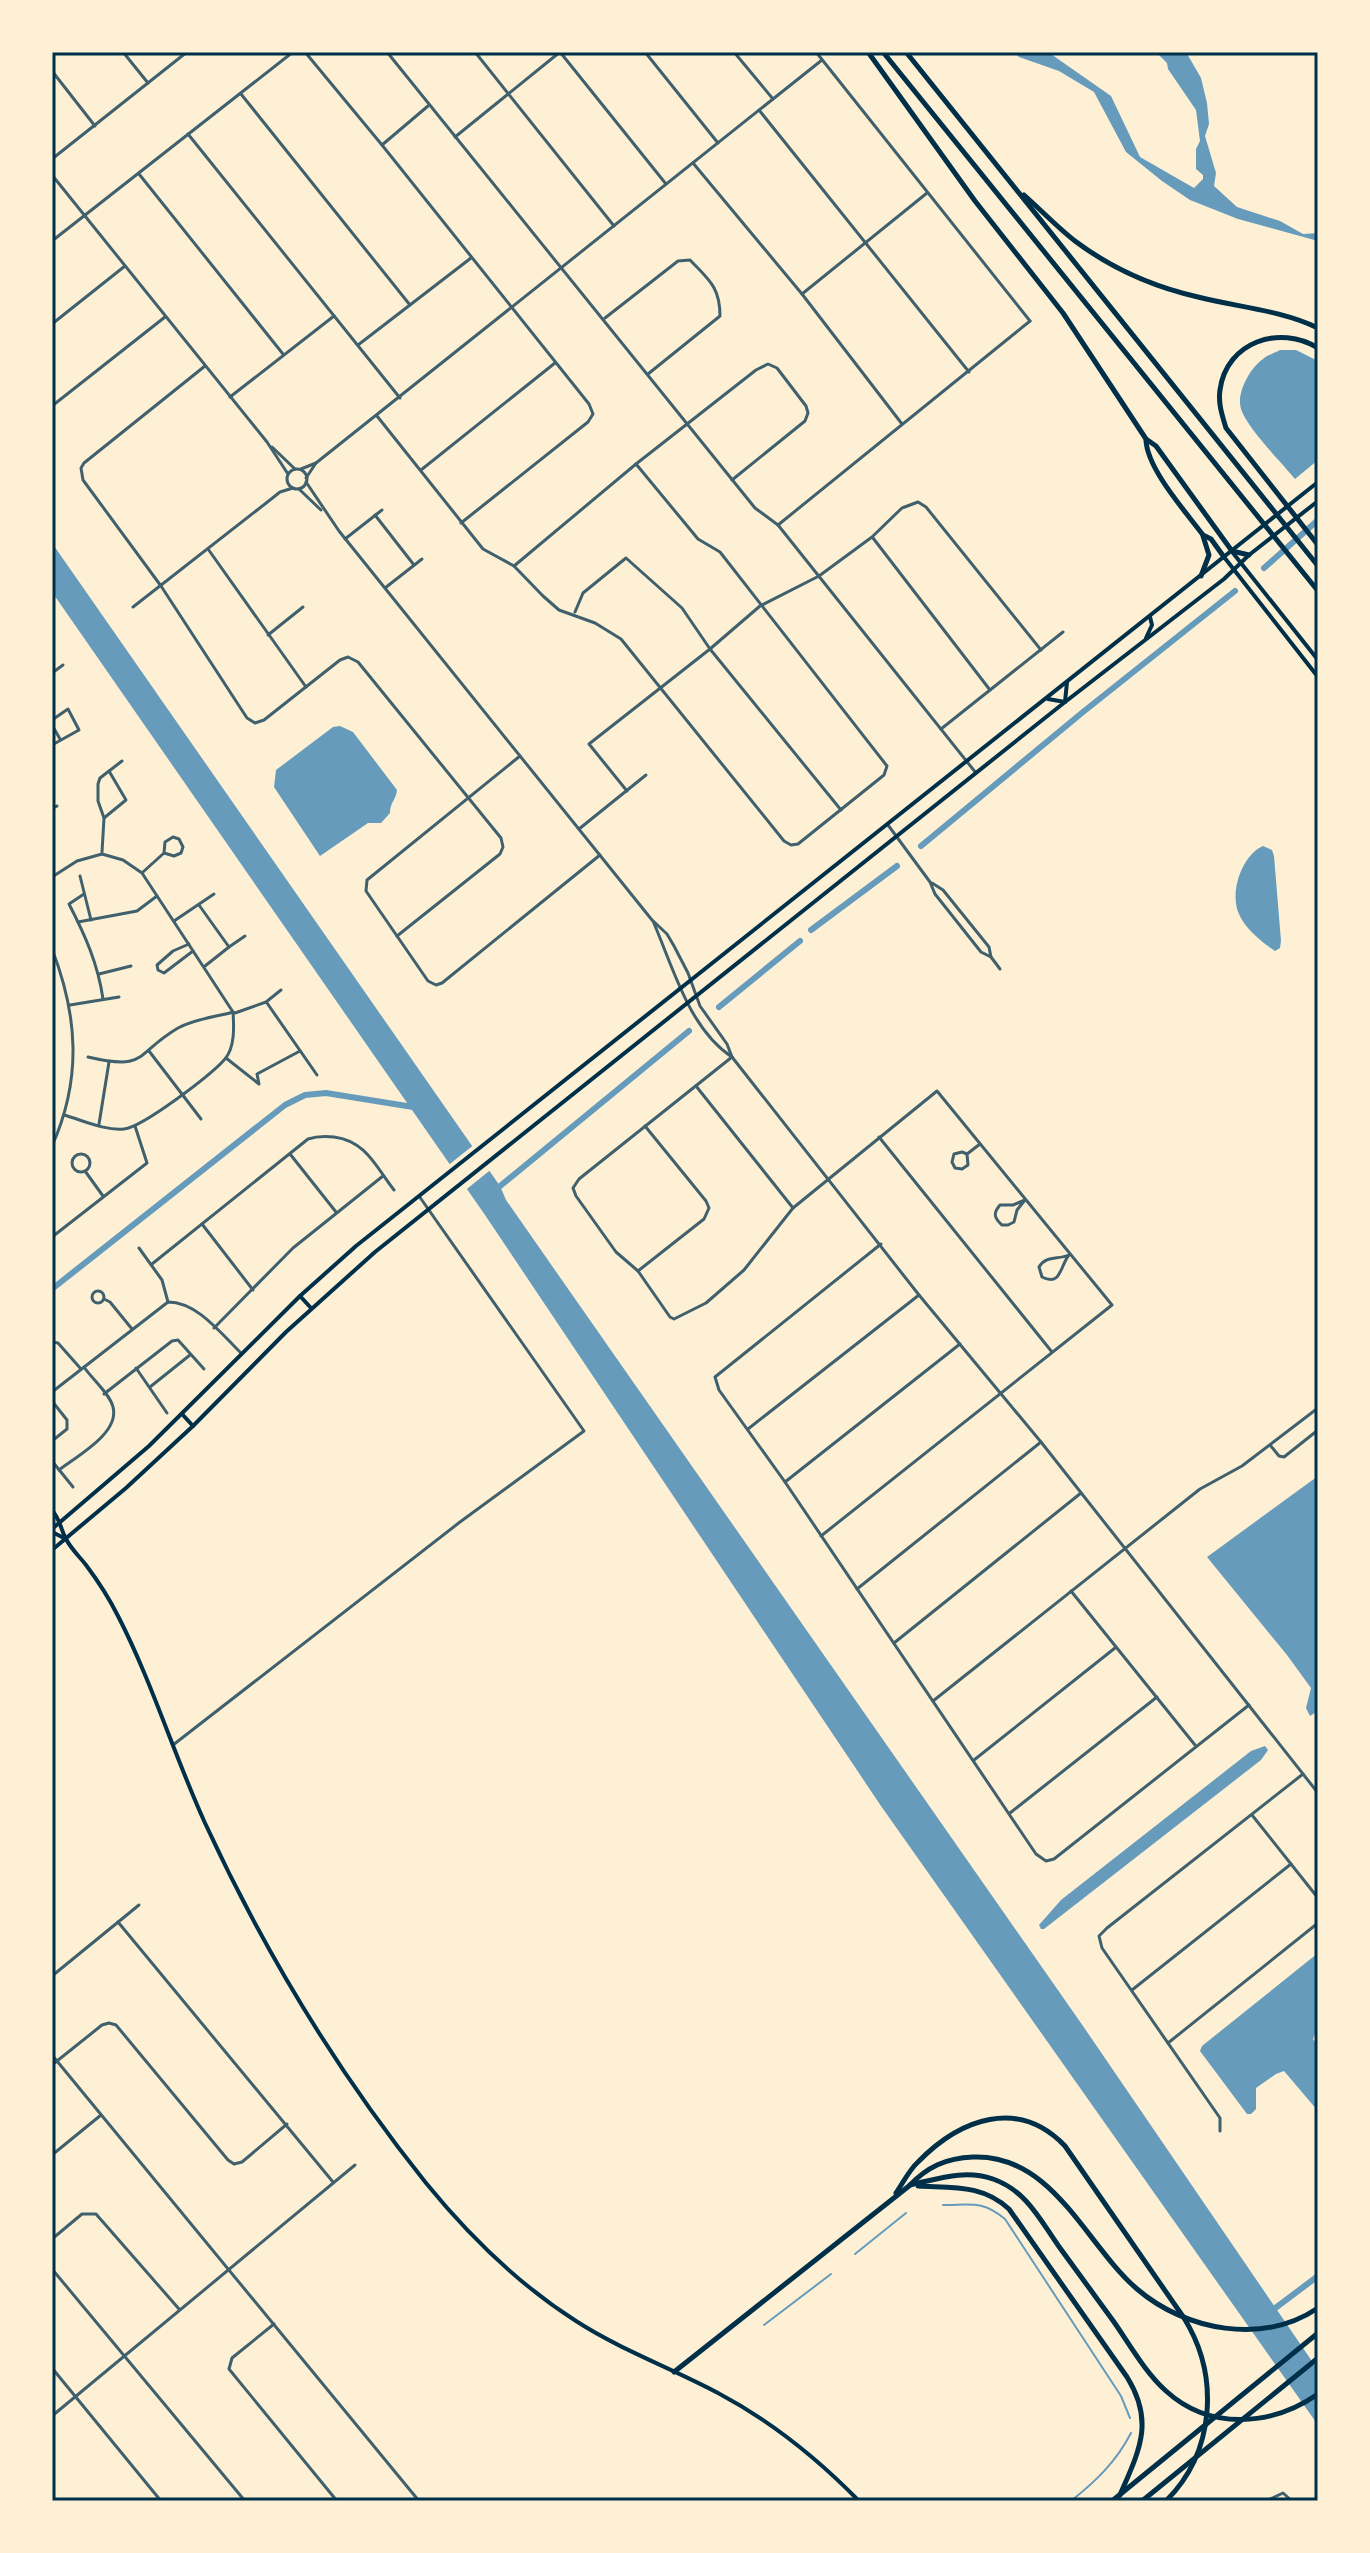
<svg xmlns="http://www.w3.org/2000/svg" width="1370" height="2553" font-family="'Fira Sans',sans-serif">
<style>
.water{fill:#669bbc}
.pier{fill:#fdf0d5}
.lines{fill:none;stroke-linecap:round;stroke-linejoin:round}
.stream{stroke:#669bbc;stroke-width:2}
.canal{stroke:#669bbc;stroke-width:6}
.minor{stroke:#3f606c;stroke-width:3}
.tertiary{stroke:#3f606c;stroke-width:3}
.primary{stroke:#003049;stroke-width:4}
.motorway{stroke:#003049;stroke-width:5}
.neatline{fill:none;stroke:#003049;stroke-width:3}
</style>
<rect width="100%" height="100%" fill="#fdf0d5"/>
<g class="water">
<path d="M1014,52h34l63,44 29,61 54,31 9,-9v-4l-7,-6v-20l4,-8 -4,-31 -28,-41 -1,-6 -11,-11h30l15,26 6,25 2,21 -4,12 11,37 -2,13 23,21 43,14 23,13 15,-1v8l-80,-22 -48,-19 -28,-19 -36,-29 -32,-60 -35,-21 -40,-14z"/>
<path d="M1280,350h16l22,11v99l-23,19c-13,-16 -48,-51 -54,-70 -5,-16 9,-41 22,-50 4,-4 12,-6 17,-9z"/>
<path d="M52,543l448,643 6,14 577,826 235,344v55l-437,-619 -396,-591 -433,-623z"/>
<path d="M340,726l13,6 44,58c-1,10 -7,12 -7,23l-9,10h-13l-48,33 -46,-69 2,-17 57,-43z"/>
<path d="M1263,846l9,4 2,6 7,85 -1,7 -5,3c-13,-9 -30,-22 -36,-37 -10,-21 3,-59 24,-68z"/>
<path d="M1318,1476v235l-8,5 -4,-8 5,-20 -24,-33 -80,-98z"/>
<path d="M1265,1746l3,4 -7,10 -217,169h-3l-2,-4 22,-25 190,-149z"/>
<path d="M1318,1953v73l-5,13 5,7v65l-34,-40 -8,3 -20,14v21l-5,5h-4l-47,-63 2,-5z"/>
</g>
<path class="pier" d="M475,1144l18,24 -30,24 -17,-25z"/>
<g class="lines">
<g class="stream">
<path d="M943,2205c28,0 39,-5 62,14l116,177 9,22"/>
<path d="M855,2254l51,-41"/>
<path d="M764,2325l67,-51"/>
<path d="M1071,2501c25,-20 45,-39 60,-68"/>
</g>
<g class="canal">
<path d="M1264,568l54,-48"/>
<path d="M921,846l162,-134 152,-121"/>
<path d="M811,930l86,-64"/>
<path d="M719,1007l81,-66"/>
<path d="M494,1191l195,-160"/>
<path d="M52,1289l233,-184 20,-10 21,-2 87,14"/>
<path d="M1270,2312l48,-36"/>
</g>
<g class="minor">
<path d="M123,52l25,31"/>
<path d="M305,52l77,93 207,259 4,10 -5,8 -127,101"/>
<path d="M387,52l368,456 23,17 198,248"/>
<path d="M475,52l139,174"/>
<path d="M560,52l106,132"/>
<path d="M645,52l73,91"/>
<path d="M734,52l39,47"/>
<path d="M52,71l43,55"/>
<path d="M241,94l169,211"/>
<path d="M759,110l210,262"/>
<path d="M188,134l212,264"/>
<path d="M455,137l105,-85"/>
<path d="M382,145l46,-39"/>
<path d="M52,159l135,-107"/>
<path d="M693,163l109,131 100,130"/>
<path d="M139,174l144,180"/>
<path d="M52,241l241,-189"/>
<path d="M802,294l125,-101"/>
<path d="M605,318l73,-57 12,-1c19,20 30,27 30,56l-72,58"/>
<path d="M52,324l73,-58"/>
<path d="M358,345l113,-87"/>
<path d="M205,366l-121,97 -3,5 2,12 78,106 86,132 8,5 9,-3 76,-60 8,-3 10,5 143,176 2,9 -3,7 -103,82"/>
<path d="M230,397l104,-81"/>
<path d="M52,406l113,-89"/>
<path d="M377,416l106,133 31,17 29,30 16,14 36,13 26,16 163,202 7,4 7,-1 86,-69 3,-9 -167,-214 -22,-13 -62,-75"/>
<path d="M421,470l134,-107"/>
<path d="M375,515l39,50"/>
<path d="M778,525l252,-204"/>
<path d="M873,538l117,152"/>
<path d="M345,539l37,-29"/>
<path d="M208,549l98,138"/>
<path d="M514,566l122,-102 120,-94 12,-6 9,4 29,38 2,7 -3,8 -73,59"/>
<path d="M385,588l37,-29"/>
<path d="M575,612l8,-19 43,-35 56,50 28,41 131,161"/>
<path d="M268,635l35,-28"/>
<path d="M52,720l16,-11 11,21 -27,15"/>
<path d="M52,725l8,14"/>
<path d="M941,729l122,-97"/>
<path d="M520,756l-153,124 -1,11 62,90 8,4 6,-2 158,-128"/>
<path d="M627,791l-38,-47 121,-95 50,-43 59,-30 53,-39 30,-29 16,-6 8,5 115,143"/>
<path d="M52,808l5,-2"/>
<path d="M104,818l22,-18 -17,-29"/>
<path d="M888,825l42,57 5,12 46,58 10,5 9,12"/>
<path d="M579,829l67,-54"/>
<path d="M102,852l2,-34 -6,-17v-17l2,-6 22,-17"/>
<path d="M143,872l21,-19 10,3 7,-3 2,-6 -4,-8 -6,-2 -8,5 -1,11"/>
<path d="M80,876l11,44"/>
<path d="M52,877l25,-16 25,-7"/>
<path d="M932,883l11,7 46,57 2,10"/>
<path d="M84,894l-15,10c16,31 29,60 34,95"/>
<path d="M199,905l30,42 -24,19"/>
<path d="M174,921l40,-27"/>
<path d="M78,922l59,-11 20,-15"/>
<path d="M189,944l-16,7 -16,14 1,5 6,3 29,-22"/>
<path d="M229,947l16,-11"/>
<path d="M99,974l32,-8"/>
<path d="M267,1003l50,72"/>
<path d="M70,1005l49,-8"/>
<path d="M149,1051l52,68"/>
<path d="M88,1057c60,14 46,-3 90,-29 16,-9 38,-11 55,-16l2,1 31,-11 15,-12"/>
<path d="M732,1057l-153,122 -6,9 3,8 40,56 22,19 32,46 4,2 32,-16 38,-33 49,-62 144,-117 175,214 -291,231"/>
<path d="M226,1058l33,26 -2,-10 43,-23"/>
<path d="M696,1086l97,122"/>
<path d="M64,1115c18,5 41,16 60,14 19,-2 87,-54 101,-70 10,-12 9,-32 8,-47l-91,-139 -19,-13 -21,-6"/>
<path d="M99,1124l10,-62"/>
<path d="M879,1137l173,215"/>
<circle cx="81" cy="1163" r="9"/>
<path d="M290,1154l46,58"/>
<path d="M967,1154l1,11 -6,4 -7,-1 -3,-6 2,-8 8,-2 5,2 13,-10"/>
<path d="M85,1171l18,25"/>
<path d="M1025,1200l-8,10 -3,12 -6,3h-6c-8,-7 -9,-12 -2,-20h13z"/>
<path d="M202,1224l51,66"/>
<path d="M52,1237l95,-74 -12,-37"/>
<path d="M881,1244l-166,133 4,13 66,92 251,372 10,7 8,-2 195,-154"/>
<path d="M139,1248l23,32 6,22"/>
<path d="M1069,1255c-9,11 -8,32 -27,22l-3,-10c7,-12 19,-7 30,-12z"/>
<path d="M152,1264l156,-125c9,-3 17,-3 26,-2 32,4 42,30 60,53"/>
<path d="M638,1271l66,-52 5,-11 -3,-7 -61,-75"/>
<circle cx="98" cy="1297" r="6"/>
<path d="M104,1299l6,3 22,27"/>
<path d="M214,1328l79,-80 90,-72"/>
<path d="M52,1342l6,1 23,26"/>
<path d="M136,1368l31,45"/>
<path d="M150,1387l40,-32"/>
<path d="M104,1394l68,-53 6,-1 26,29"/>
<path d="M52,1401l15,19v9l-15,12"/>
<path d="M748,1429l171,-134"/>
<path d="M1270,1445l9,11 5,1 34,-27"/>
<path d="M52,1461l21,26"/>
<path d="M59,1470c18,-14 61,-37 54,-63 -3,-13 -21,-28 -29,-40"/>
<path d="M785,1482l175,-138"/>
<path d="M857,1589l184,-147"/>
<path d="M1071,1591l124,154"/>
<path d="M894,1643l187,-150"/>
<path d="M933,1701l267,-212 42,-23 76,-58"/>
<path d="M173,1745l287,-223 124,-91 -165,-235"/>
<path d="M974,1760l141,-112"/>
<path d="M1010,1813l147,-116"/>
<path d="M1252,1815l66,83"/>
<path d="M118,1922l215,260"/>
<path d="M52,1976l87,-71"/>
<path d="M1132,1990l159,-126"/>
<path d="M1168,2043l150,-120"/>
<path d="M52,2055l367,446"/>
<path d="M52,2065l50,-40 7,-2 7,2 112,135 6,4 8,-2 45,-38"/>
<path d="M1220,2131v-13l-118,-170 -3,-12 8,-8 196,-154"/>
<path d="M52,2155l49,-40"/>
<path d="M52,2239l30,-25h14l83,95"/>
<path d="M52,2269l193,232"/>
<path d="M274,2324l-42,34 -3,11 108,132"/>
<path d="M52,2368l109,133"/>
<path d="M52,2416l303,-251"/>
<path d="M1266,2501l17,-8 9,8"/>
</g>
<g class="tertiary">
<path d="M816,52l214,269"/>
<path d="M52,175l215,267 21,32"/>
<path d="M272,447l23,22"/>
<path d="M301,469l15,-6"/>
<circle cx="297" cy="479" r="10"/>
<path d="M306,478l10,-15 506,-403"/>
<path d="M306,482l33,49 313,389 15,14 7,12 14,27 12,33 27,38 5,13 187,238 122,147 277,351"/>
<path d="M300,490l21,20"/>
<path d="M133,607l137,-107 10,-8 13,-4"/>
<path d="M52,673l11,-8"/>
<path d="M653,921c20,46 36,108 79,136"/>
<path d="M52,949c26,67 30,130 0,197"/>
<path d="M52,1392l116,-90c30,0 54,33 74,52"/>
</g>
<g class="primary">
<path d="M1233,553l85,107"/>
<path d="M1224,557l94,120"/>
<path d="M1146,638l6,-13 -2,-8"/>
<path d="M1048,699l17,3"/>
<path d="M1065,702l2,-20"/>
<path d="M300,1296l11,12"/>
<path d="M182,1414l11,12"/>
<path d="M52,1510c9,11 8,18 14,29 5,10 14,18 20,26 12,16 23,33 32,51 34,66 56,139 87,207 59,128 133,250 221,360 44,54 92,101 150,138 45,29 95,47 142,72 53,28 99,65 141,108"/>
<path d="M52,1529l97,-83 151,-150 56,-50 962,-764"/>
<path d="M52,1532l14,7"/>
<path d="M52,1550l74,-62 67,-62 93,-94 89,-80 690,-550 159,-123 25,-24 69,-54"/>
</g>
<g class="motorway">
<path d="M868,52l107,149 88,112 83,126 10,7 76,105 17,4"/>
<path d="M883,52l435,539"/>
<path d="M906,52l412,514"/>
<path d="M1024,195c17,15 33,32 51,46 36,27 79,46 123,56 39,10 83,13 120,31"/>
<path d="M1318,348c-38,-24 -92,-6 -98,42 -2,13 2,25 6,38l92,117"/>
<path d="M1146,440c1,29 40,72 57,95l8,4 13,18"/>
<path d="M1201,576l8,-21 -6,-19"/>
<path d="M910,2185c28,-6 54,-16 83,-6 34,12 47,41 67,69 18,25 36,49 54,74 16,23 31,50 52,69 44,40 106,35 152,3"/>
<path d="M918,2186c34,2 64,-2 91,23l118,168c28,45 12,74 -7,118"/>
<path d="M896,2193c7,-10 13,-23 22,-31 42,-43 100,-65 147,-16l119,172c36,58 31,134 -18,183"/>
<path d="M674,2372l235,-186c18,-19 37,-28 64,-29 80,-3 112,87 164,132 49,42 126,56 181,19"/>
<path d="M1112,2501l206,-168"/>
<path d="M1142,2501l176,-143"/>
</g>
</g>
<rect width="1370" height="2553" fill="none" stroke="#fdf0d5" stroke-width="108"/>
<rect x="54" y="54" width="1262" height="2445" class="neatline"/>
</svg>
